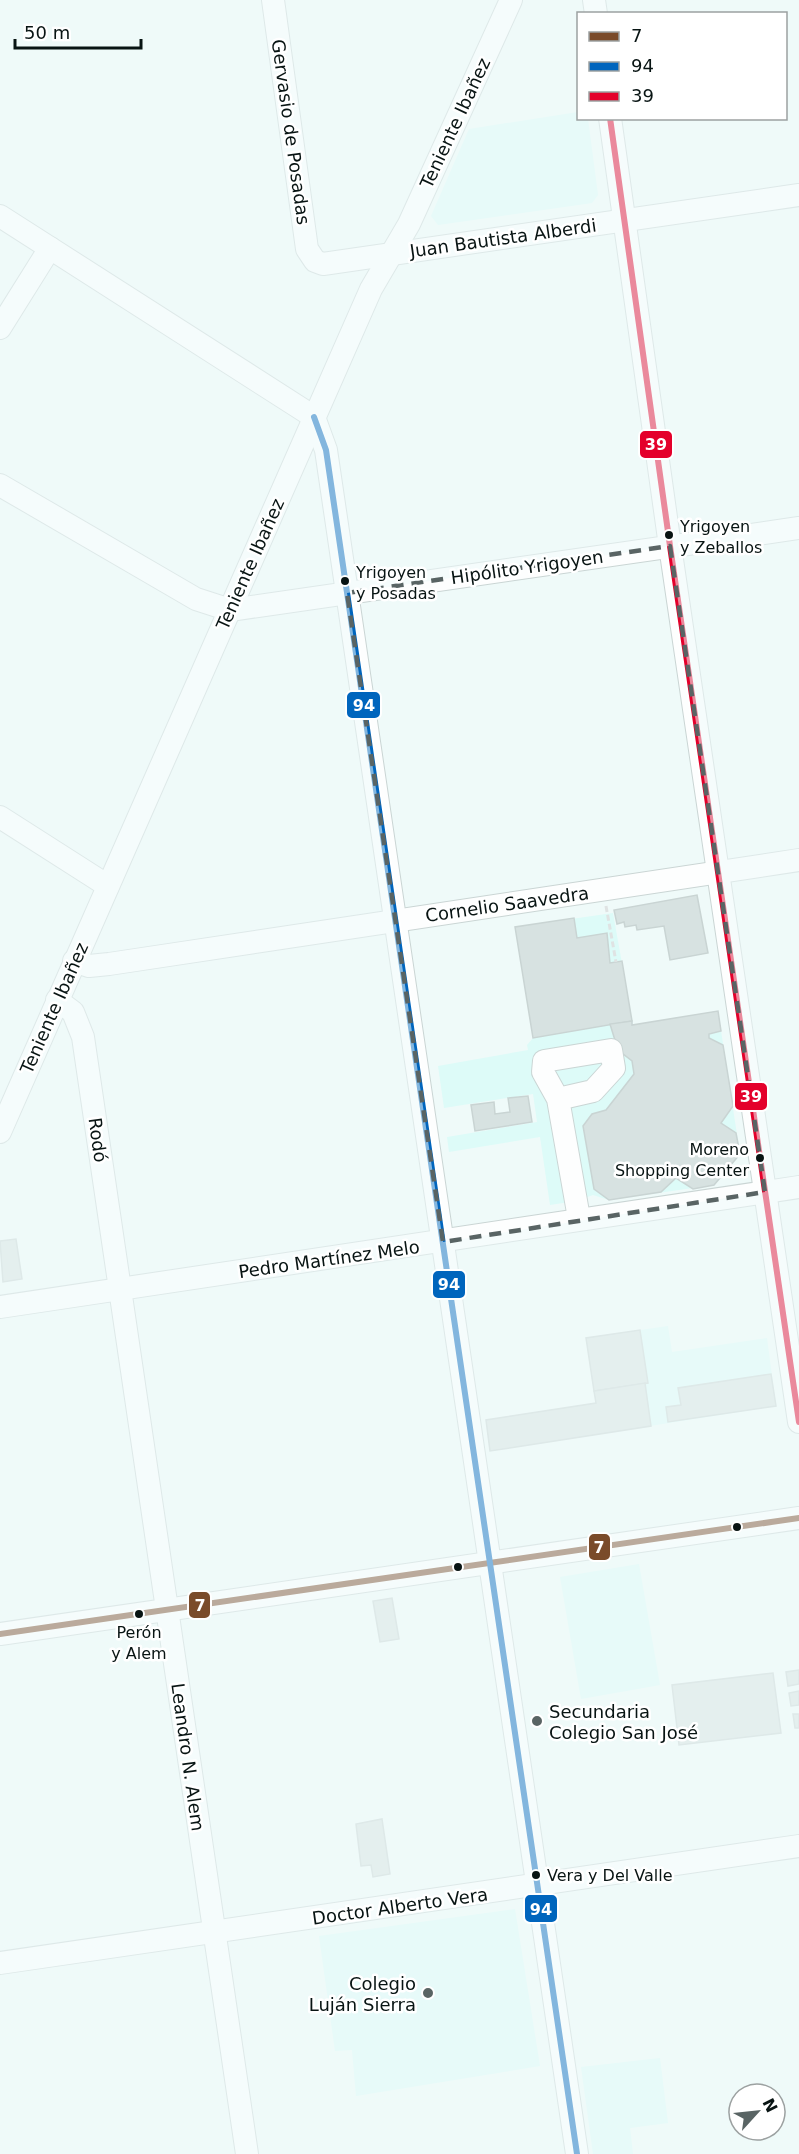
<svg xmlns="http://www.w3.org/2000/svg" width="799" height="2154" font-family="'DejaVu Sans',sans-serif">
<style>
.built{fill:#ddfbf8}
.building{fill:#d7e2e1;stroke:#c9d4d3;stroke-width:1.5}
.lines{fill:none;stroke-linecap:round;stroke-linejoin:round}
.minor-casing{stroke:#cad5d4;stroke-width:24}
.path{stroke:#dfe3e3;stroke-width:3;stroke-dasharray:6 3;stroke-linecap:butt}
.minor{stroke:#fdfefe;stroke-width:22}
.bus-1-casing{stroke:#fff;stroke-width:10}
.bus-2-casing{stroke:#fff;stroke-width:10}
.bus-3-casing{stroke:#fff;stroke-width:10}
.bus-1{stroke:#7a4b2a;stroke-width:6}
.bus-2{stroke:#0065bd;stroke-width:6}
.bus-3{stroke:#e4002b;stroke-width:6}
.marked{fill:none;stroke:#596464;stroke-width:4.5;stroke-dasharray:12 8;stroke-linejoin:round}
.bus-dot{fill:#081413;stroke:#fff;stroke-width:2}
.poi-dot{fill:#596464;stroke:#fff;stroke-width:2}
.labels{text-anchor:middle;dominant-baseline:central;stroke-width:5;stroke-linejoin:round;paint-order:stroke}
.bus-label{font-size:16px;fill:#081413;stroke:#fff;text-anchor:start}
.street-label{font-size:18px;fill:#081413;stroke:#fff}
.poi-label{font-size:18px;fill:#081413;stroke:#fff;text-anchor:start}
.line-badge{stroke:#fff;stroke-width:2}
.badge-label{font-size:16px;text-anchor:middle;font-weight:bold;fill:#fff}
</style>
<rect width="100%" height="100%" fill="#effaf9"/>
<g class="built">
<path d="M578,112v6l10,1 10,76 -6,8 -154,22 -7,-9 38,-87z"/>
<path d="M613,913l20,112 85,-14 22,143 -26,31 -105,15 -16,-5 -17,6 -26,4 -10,-68 -91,15 -2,-15 90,-15 -4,-28 -89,14 -6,-42 90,-16 -1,-5 6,-7 -18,-111z"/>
<path d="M668,1326l4,26 95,-14 9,68 -286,45 106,-48 -10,-65z"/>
<path d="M639,1564l21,121 -79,14 -21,-122z"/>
<path d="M515,1909l25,157 -184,30 -4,-46 -17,1 -16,-115z"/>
<path d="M660,2058l8,65 -38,5 3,26h-40l-12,-87z"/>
</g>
<g class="building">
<path d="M697,895l11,58 -38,7 -6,-34 -27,4 -1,-5 -11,2 -1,-5 -7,2 -3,-14z"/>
<path d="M574,918l3,20 30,-5 3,30 12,-2 10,60 -99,17 -18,-111z"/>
<path d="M718,1011l3,20 -12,3v4l14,7 10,61 -12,17 15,10 4,21 -26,31 -21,4 -17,-11 -15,14 -52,8 -15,-11 -11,-63 9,-12 14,-4 28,-36 -2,-13 -14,-11 -8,-26 22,-3v4z"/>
<path d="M528,1096l4,26 -57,9 -4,-26 23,-3 1,12 15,-2 -2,-14z"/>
<path d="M16,1239l6,40 -19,3 -3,-41z"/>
<path d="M640,1330l8,53 -54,8 -8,-53z"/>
<path d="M771,1374l5,32 -108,16 -2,-15 15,-2 -3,-17z"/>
<path d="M645,1383l6,43 -161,25 -4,-31 110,-17 -2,-12z"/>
<path d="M392,1598l7,41 -19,3 -7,-41z"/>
<path d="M799,1670v14l-11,2 -2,-14z"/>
<path d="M773,1673l8,60 -102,12 -7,-60z"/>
<path d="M799,1691v14l-8,1 -2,-13z"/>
<path d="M793,1714h6v14h-4z"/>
<path d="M382,1819l8,55 -17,3 -2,-12 -10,1 -5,-42z"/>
</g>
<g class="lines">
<defs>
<g id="minor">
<path d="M273,0l34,249 8,12 8,3 476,-69"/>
<path d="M594,0l2,14"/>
<path d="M610,118l60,428 129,876"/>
<path d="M0,216l314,201"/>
<path d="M0,328l50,-80"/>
<path d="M314,417l12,33 251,1704"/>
<path d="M0,485l196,114 34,11 569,-82"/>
<path d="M0,817l108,69"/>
<path d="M74,961l15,5 20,-2 690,-104"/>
<path d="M57,1000l16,12 10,25 164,1117"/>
<path d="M558,1099l-15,-27 1,-11 67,-11 3,18 -21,23 -35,8 21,119"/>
<path d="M0,1132l371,-843 38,-65 102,-224"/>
<path d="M0,1307l799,-120"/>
<path d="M0,1634l799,-116"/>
<path d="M0,1963l799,-117"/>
</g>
</defs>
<use href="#minor" class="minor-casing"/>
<path class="path" d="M606,906l10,56"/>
<use href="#minor" class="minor"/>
<defs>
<path id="bus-1" d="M0,1634l799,-116"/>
<path id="bus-2" d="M314,417l12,33 251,1704"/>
<path id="bus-3" d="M610,118l60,428 129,876"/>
</defs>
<use href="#bus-1" class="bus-1-casing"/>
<use href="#bus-2" class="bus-2-casing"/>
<use href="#bus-3" class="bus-3-casing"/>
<use href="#bus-1" class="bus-1"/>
<use href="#bus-2" class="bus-2"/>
<use href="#bus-3" class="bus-3"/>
</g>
<path d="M0 0H799V2154H0ZM670,546l95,646 -322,50 -96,-649z" fill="#effaf9" fill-opacity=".55" fill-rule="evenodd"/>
<path class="marked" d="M670,546l95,646 -322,50 -96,-649z"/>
<g class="bus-dot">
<circle cx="669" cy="535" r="5"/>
<circle cx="345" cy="581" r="5"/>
<circle cx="760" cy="1158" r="5"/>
<circle cx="737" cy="1527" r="5"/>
<circle cx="458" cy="1567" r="5"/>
<circle cx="139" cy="1614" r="5"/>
<circle cx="536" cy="1875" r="5"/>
</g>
<g class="poi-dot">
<circle cx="537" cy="1721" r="6"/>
<circle cx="428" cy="1993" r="6"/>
</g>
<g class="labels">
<g class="bus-label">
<text x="680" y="526">Yrigoyen<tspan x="680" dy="21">y Zeballos</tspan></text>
<text x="356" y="572">Yrigoyen<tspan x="356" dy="21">y Posadas</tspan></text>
<text x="749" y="1149" text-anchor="end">Moreno<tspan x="749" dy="21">Shopping Center</tspan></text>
<text x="139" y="1632" text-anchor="middle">Perón<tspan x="139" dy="21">y Alem</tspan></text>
<text x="547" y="1875">Vera y Del Valle</text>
</g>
<g class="street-label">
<text transform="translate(455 123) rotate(-65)">Teniente Ibañez</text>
<text transform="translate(291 132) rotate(82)">Gervasio de Posadas</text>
<text transform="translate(503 238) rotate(-8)">Juan Bautista Alberdi</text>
<text transform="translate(250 564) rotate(-66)">Teniente Ibañez</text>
<text transform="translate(527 567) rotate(-8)">Hipólito Yrigoyen</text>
<text transform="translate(507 904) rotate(-8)">Cornelio Saavedra</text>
<text transform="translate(54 1008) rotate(-66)">Teniente Ibañez</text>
<text transform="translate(98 1140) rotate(82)">Rodó</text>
<text transform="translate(329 1259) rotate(-8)">Pedro Martínez Melo</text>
<text transform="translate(188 1757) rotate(82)">Leandro N. Alem</text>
<text transform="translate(400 1906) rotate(-8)">Doctor Alberto Vera</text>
</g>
<g class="poi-label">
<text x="549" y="1711">Secundaria<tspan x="549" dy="21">Colegio San José</tspan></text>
<text x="416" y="1983" text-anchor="end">Colegio<tspan x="416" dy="21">Luján Sierra</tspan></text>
</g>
</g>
<g class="line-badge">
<rect x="639" y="430" width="34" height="29" rx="6" fill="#e4002b"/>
<rect x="346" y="691" width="35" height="28" rx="6" fill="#0065bd"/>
<rect x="734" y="1082" width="34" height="29" rx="6" fill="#e4002b"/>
<rect x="432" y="1270" width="34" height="29" rx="6" fill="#0065bd"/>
<rect x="588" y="1533" width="23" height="28" rx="6" fill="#7a4b2a"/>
<rect x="188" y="1591" width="23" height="28" rx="6" fill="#7a4b2a"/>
<rect x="524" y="1894" width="34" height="29" rx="6" fill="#0065bd"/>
</g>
<g class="badge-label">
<text x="656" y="450">39</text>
<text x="364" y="711">94</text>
<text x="751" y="1102">39</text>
<text x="449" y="1290">94</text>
<text x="599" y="1553">7</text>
<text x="200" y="1611">7</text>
<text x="541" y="1915">94</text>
</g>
<rect x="577" y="12" width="210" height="108" fill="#ffffff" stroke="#9ca1a1" stroke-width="1.5"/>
<rect x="589" y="32" width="30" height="9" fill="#7a4b2a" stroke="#9ca1a1" stroke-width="1.5"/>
<text x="631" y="42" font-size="18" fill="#081413">7</text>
<rect x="589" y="62" width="30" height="9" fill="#0065bd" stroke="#9ca1a1" stroke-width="1.5"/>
<text x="631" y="72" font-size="18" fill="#081413">94</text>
<rect x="589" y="92" width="30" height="9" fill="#e4002b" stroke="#9ca1a1" stroke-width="1.5"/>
<text x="631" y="102" font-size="18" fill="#081413">39</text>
<g transform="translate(757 2112) rotate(63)"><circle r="28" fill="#ffffff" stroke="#9ca1a1" stroke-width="1.5"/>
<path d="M0-4.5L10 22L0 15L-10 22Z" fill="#596464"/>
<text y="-9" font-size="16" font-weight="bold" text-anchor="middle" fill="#081413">N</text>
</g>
<path d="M15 39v9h126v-9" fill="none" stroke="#081413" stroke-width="3"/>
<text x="24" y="39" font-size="18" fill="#081413" stroke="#ffffff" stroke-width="4.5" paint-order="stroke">50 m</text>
</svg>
